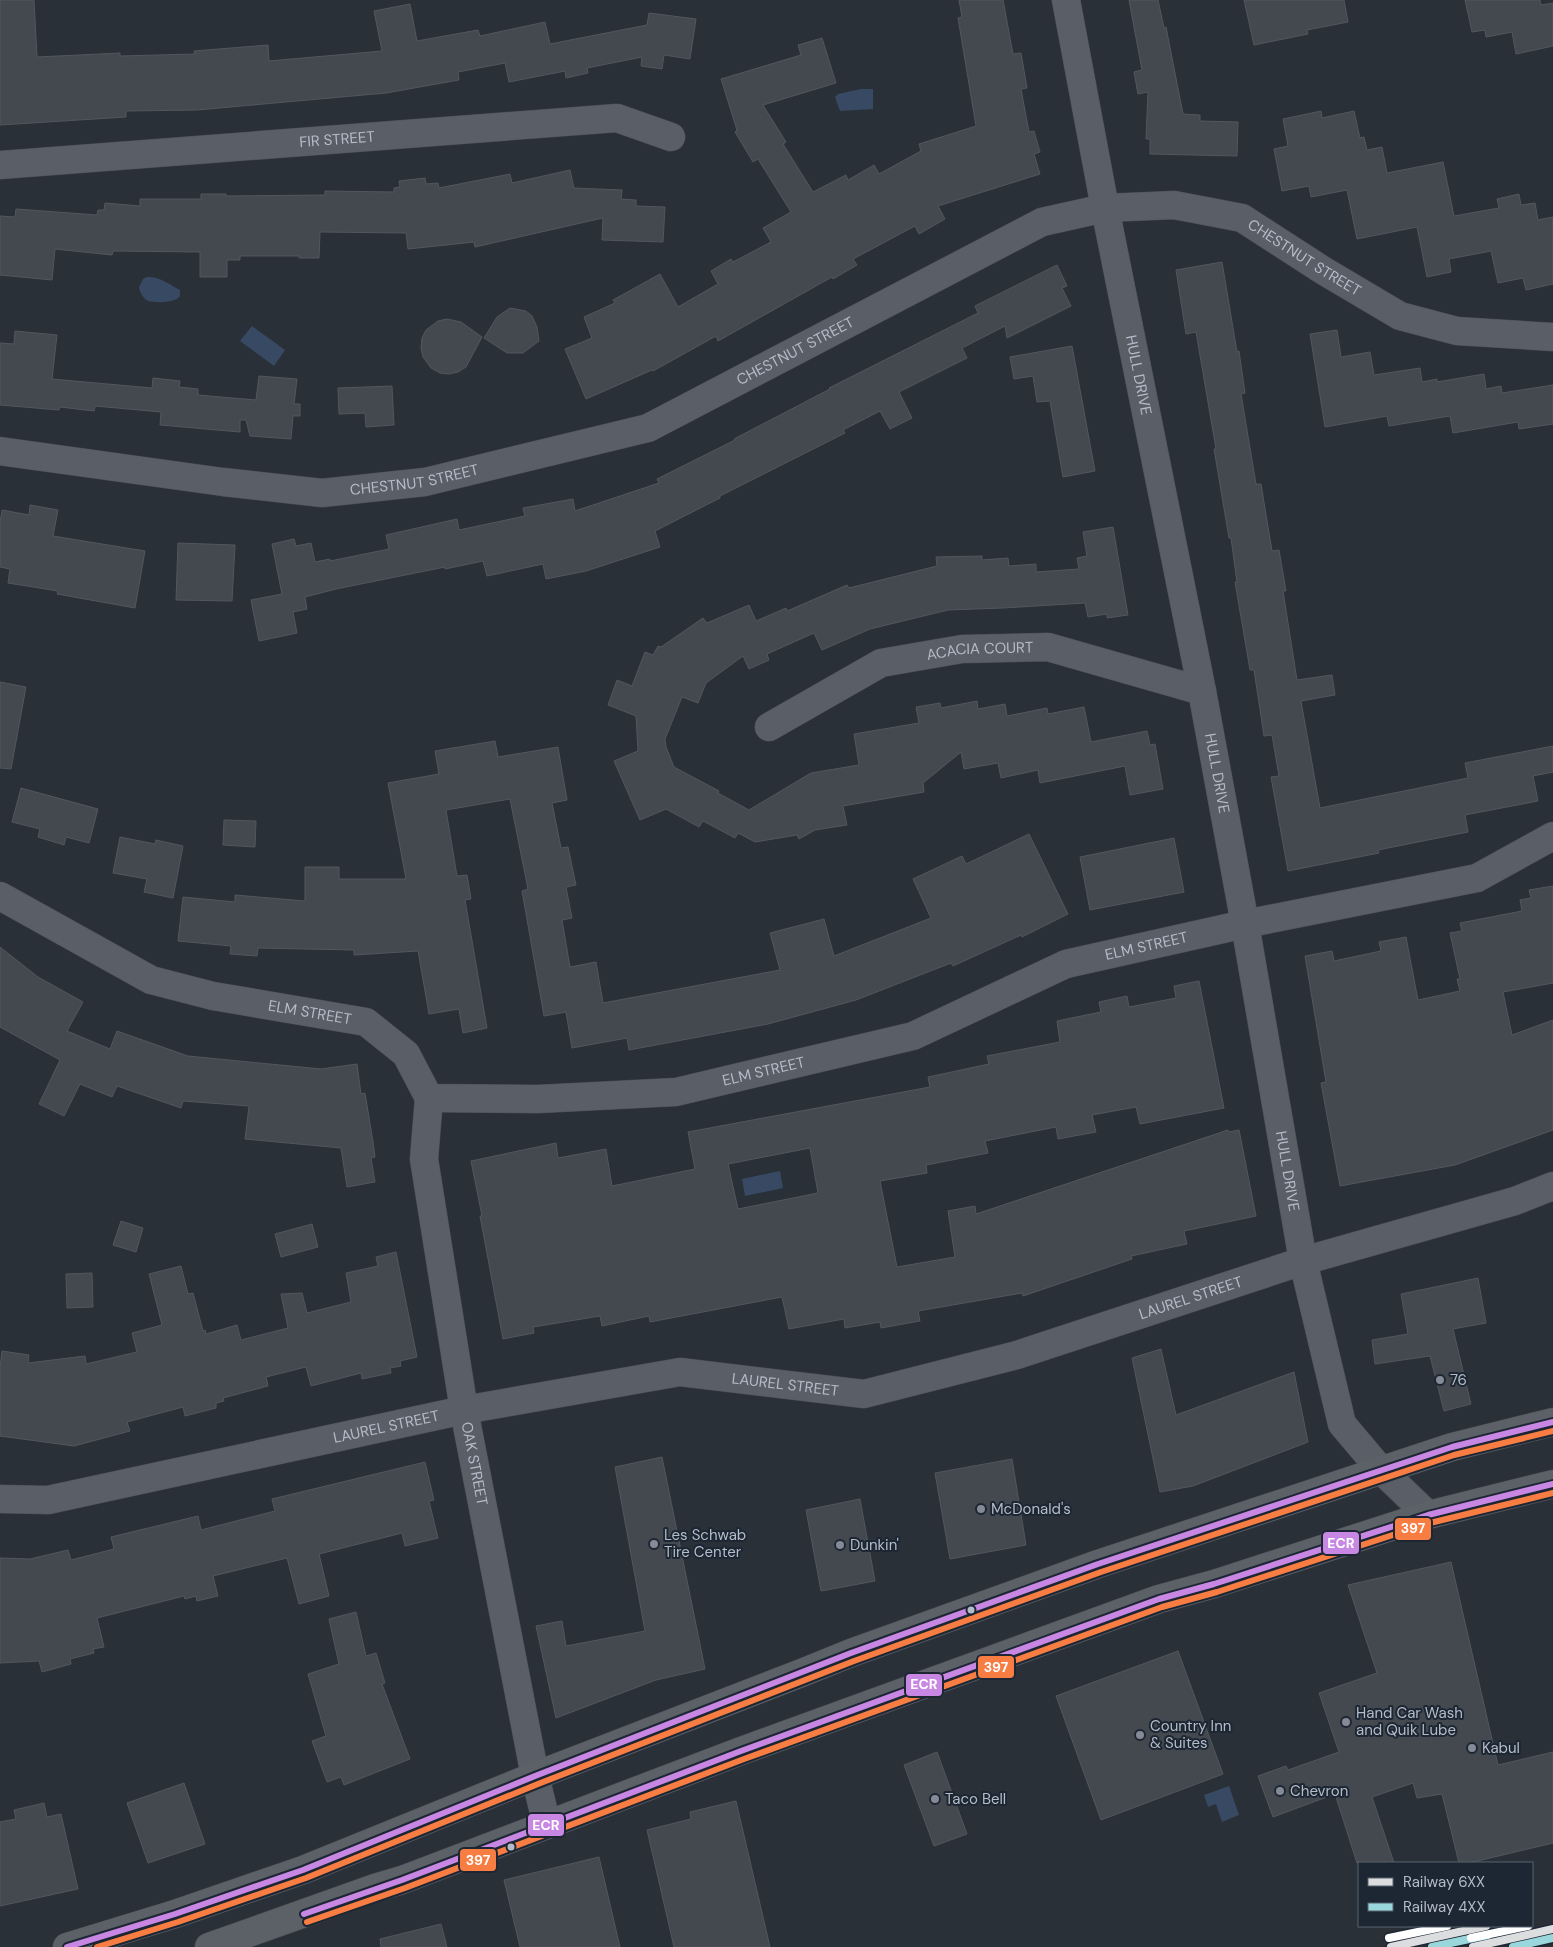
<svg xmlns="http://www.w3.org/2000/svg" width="1553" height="1947" font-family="'DM Sans',sans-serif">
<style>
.water{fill:#384963}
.building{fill:#444950;stroke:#52575f;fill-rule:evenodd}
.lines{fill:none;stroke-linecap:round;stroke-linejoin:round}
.minor-casing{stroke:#484c53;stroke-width:29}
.primary-casing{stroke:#484c55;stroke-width:29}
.minor{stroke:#5a5e66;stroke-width:28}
.primary{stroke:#5c6168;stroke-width:28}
.bus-1-casing{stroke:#1d2633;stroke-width:10}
.bus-2-casing{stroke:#1d2633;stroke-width:10}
.bus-1{stroke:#c787e3;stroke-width:6}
.bus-2{stroke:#f77d43;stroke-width:6}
.rail-1-casing{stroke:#1d2633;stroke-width:11}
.rail-2-casing{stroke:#1d2633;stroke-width:11}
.rail-3-casing{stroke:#1d2633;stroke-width:11}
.rail-1{stroke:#dcddde;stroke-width:8}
.rail-2{stroke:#99d7dc;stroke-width:8}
.rail-3{stroke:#fff;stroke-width:8}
.poi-dot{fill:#848b96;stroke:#1d2633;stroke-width:2}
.bus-dot{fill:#b4bcc9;stroke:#1d2633;stroke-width:2}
.labels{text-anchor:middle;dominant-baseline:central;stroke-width:4;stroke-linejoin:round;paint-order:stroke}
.street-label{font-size:15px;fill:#b4bcc9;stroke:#1d2633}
.poi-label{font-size:15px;fill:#b4bcc9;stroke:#1d2633;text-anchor:start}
.line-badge{stroke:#1d2633;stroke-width:2}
.badge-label{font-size:14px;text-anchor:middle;font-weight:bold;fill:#fff}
</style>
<rect width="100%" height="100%" fill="#2a3038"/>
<g class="water">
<path d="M861,89h12v20l-33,2 -5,-14 3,-3z"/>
<path d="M147,277c12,-1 22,7 33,13v6c-5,7 -23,7 -32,5 -5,-3 -8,-8 -9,-14l4,-8z"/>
<path d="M252,326l33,24 -11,16 -34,-25z"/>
<path d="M780,1171l3,17 -38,8 -3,-17z"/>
<path d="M1229,1786l10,29 -17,7 -6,-18 -8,3 -4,-12z"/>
</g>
<g class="building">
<path d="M0,0h34l3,57 83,-4v3l75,-2 -1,-3 74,-6 1,16 113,-10 -8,-40 36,-7 7,37 61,-11 2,6 65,-14 5,22 97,-19 2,-12 47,6 -6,40 -26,-4 -2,14 -21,-3 1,-9 -55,11 1,5 -22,5 -1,-7 -56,11 -4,-19 -47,9 1,8 -73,13 -189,17 -71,1v6l-126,8z"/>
<path d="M959,0h44l10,54 8,-1 6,35 -6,1 8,43 5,-1 6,21 -6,2 6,20 -102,32 7,13 -26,15 -4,-8 -62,33 4,6 -24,14 -1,-2 -114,64 -2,-5 -63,35 -1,-1 -66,29 -21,-50 27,-11 -8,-21 31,-14 -2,-3 47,-26 18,33 40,-23 -7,-13 20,-12 2,3 38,-20 -8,-14 28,-16 -33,-53 -5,3 -18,-30 2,-2 -16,-51 80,-24 -3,-10 24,-7 14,45 -73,22 23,37 -3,2 30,48 33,-17 2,5 26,-15 5,9 42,-23 -2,-7 57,-18 -18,-108 4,-1z"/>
<path d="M1129,0h29l6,28 2,-1 17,87 17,1v6l38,1 -1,34 -87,-2v-15h-4l2,-47 -10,2 -4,-22 8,-2z"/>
<path d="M1244,0h100l4,22 -41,8 1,4 -54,11z"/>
<path d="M1465,0h75l1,5 12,-2v43l-37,8 -4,-22 -26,5 -1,-7 -13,2z"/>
<path d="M1321,111l1,7 32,-7 6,27 4,-1 3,13 15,-3 5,26 56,-11 11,54 45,-8 -2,-9 22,-5 2,11 14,-2 3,17 15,-3v67l-27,6 -3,-12 -25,5 -7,-32 -42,8 2,13 -24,5 -10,-50 -60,12 -10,-49 -36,7 -2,-11 -27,5 -8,-42 14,-3 -5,-27z"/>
<path d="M570,170l4,18 48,2 -1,9 15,1v6l29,1 -2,35 -61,-2 1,-22 -128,29 -1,-5 -66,7 -2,-16 -86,-1 -1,26h-20v-2h-59v4h-13v17h-27v-25l-87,-1 -1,4 -57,-6 -3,31 -52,-5v-59l15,1 1,-8 81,6 1,-5h6l1,-7 35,3v-7h61v-5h25v2l99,-1v-4l69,1v-4l6,-1 -1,-6 26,-3 1,6 12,-1 1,5 71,-14 2,9z"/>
<path d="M1222,262l15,90 2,-1 6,42 -4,1 15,90h5l11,67 7,-1 7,41h-3l14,89 35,-5 3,20 -34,6 19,107 148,-30 -3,-15 88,-17v26l-20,4 5,25 -73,14 3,17 -90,18 1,3 -91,18 -17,-94 8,-1 -7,-41 -8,1 -10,-66h-4l-15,-88h2l-6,-44h-2l-15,-89h2l-20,-117 -10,2 -10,-64z"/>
<path d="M1057,265l10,21 -5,2 9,18 -64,32 -2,-12 -43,22 5,10 -68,34 13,26 -22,11 -10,-18 -37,19 2,3 -125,63v2l-65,33 5,16 -74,24 -40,8 -3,-15 -56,12 -4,-15 -38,8v-2l-109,22 -31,8 2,12 -14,3 4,21 -38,8 -8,-41 31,-6 -10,-50 22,-5 2,7 15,-3 4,19 15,-3v2l59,-12 -3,-14 71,-16 2,11 66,-14 -2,-8 50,-9 2,12 84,-28 -2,-4 78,-39 -1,-1 96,-50 -1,-1 149,-75 -3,-7z"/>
<path d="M510,308l16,3 6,5 5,11 2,14 -16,12h-16l-23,-15 13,-21z"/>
<path d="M447,319l14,3 21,15 -16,30 -8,5 -9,2 -9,-1 -9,-5 -8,-11 -2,-9 1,-10 4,-8 12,-9z"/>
<path d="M1337,330l4,27 29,-5 4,23 46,-7 2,14 15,-3v3l47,-8 2,15 15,-3 1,7 51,-8v39l-34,5 -1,-7 -65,11 -3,-17 -61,10 -2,-10 -62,11 -15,-93z"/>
<path d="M15,331l42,4 -5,44 100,9 1,-10 27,3 -1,6 19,2v6l58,5 3,-24 38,3 -3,25h6v12h-7l-2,23 -41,-3 -4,-16h-6v12l-80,-7 1,-13 -66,-6 -1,5 -34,-4 -1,3 -59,-5v-62l14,1z"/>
<path d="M1072,346l23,125 -32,6 -13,-76 -13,1 -4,-26 -19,3 -4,-22z"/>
<path d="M392,386l2,39 -28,2 -1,-14 -26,1 -1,-26z"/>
<path d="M30,505l28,5 -5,26 92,15 -10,57 -78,-14 1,-3 -50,-8 2,-14 -10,-2v-44l2,-13 27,5z"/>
<path d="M1113,527l15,88 -21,3v-4l-19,3 -3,-14 -82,5 -55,2 -78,19 -48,21 -8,-17 -47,21 2,6 -20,9 -6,-13 -37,27 -8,20 -16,-6 -17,42 1,8 8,20 45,24 -1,2 31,17 62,-37 48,-8 -5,-31 65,-11 -3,-16 24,-4 1,5 36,-7 1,8 27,-5 2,12 40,-8 1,6 36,-7 7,35 56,-11 3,14 5,-1 8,45 -33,6 -5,-29 -85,17 -2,-13 -37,8 -3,-15 -34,6 -3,-17 -38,31 1,9 -81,14 4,19 -32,5 -16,9 -2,-4 -42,7 -17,-9 -3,5 -32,-17 -4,6 -33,-18 -26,11 -26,-59 24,-10 -2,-35 -28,-11 9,-25 15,6 13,-34 8,3 5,-9 3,1 42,-29 4,5 42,-18 7,16 30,-13 1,3 60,-26 2,3 88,-22 -1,-9 46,-1v4l26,-2 1,8 27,-2v8l43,-3 -2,-11 10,-2 -4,-24z"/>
<path d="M178,543l57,2 -3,56 -56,-1z"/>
<path d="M0,682l26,5 -15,82 -11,-1z"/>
<path d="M495,741l3,16 60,-10 9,53 -15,3 9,45 7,-1 8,38 -10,2 6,31 -10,2 8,47 26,-5 7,41 177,-33 -10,-37 54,-14 10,37 97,-38 -18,-39 49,-23 4,8 63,-30 39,80 -46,23 -1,-2 -68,31 -2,-3 -95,37 -88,24 -139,26 -2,-12 -55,10 -6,-36 -22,4 -22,-125 6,-2 -18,-90 -64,11 11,66 10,-1 4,24 -6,1 22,128 -24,5 -4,-24 -30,5 -11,-63 -64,4v-5l-96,-2 -1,8 -27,-2 1,-8 -53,-5 5,-44 52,5v-7l70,6v-34h34v12h67l-18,-96 51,-9 -4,-23z"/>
<path d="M21,788l77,21 -9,34 -23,-6 -2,8 -26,-8 2,-8 -28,-7z"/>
<path d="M224,820l32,1 -1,26 -32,-2z"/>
<path d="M120,837l35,7 1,-4 27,6 -10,52 -29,-6 3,-13 -34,-6z"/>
<path d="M1174,838l10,54 -94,18 -10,-53z"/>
<path d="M1553,886v97l-50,9 9,43 41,-15v110l-98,35 -115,21 -19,-103 5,-1 -21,-126 27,-5 2,10 47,-10 -2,-9 27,-5 12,63 42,-9 -3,-12h3l-10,-46 12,-2 -2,-8 62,-12 -2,-11 11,-2 -2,-8z"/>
<path d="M0,947l38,30 45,25 -16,29 43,18 7,-18 71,25 133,13 36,-5 4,30 4,-1 8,49 2,15 -4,1 4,24 -28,5 -6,-39 -96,-9 4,-33 -66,-5 -2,7 -64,-22 -5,11 -32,-13 -16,32 -25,-12 21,-44 -60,-33z"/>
<path d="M1199,981l25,127 -84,16 -4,-17 -44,8 4,17 -38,7 -2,-12 -71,14 3,12 -62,12 1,8 -47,8 17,86 58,-10 -7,-46 27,-5 1,8 252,-84 1,2 10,-2 17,86 -72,15 3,13 -56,12 1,3 -109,37 -1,-3 -104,18 2,10 -39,7 -1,-6 -35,6 -1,-9 -55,10 -7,-32 -132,25 -1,-6 -47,10 -2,-10 -67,11 1,6 -31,6 -23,-123h2l-11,-55 85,-18 2,15 48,-9 6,37 83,-17 -7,-37 242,-45 -2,-10 61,-13 -2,-8 73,-14 -3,-21 44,-9 -2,-10 28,-6 2,11 47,-9 -2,-12zM810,1148l8,45 -80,16 -10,-45z"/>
<path d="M121,1221l22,7 -7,24 -23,-7z"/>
<path d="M312,1224l6,23 -37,10 -6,-23z"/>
<path d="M396,1252l21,105 -17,4 1,5 -11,2 1,5 -29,6 -1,-6 -50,13 -5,-19 -40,10 2,9 -45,12 1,3 -8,2v5l-31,8 -2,-9 -56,15 3,9 -56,15 -74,-10v-68l2,-17 27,4 -1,8 57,-7 1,8 51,-12 -5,-19 30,-8 -13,-51 32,-8 7,28 5,-1 10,38 2,-1 1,4 31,-9 4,15 47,-12 -7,-34 21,-1 5,20 44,-11 -5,-29 32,-7 -2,-9z"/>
<path d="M92,1273l1,34 -26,1 -1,-34z"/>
<path d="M1478,1278l8,45 -33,6 18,75 -27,7 -14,-55 -55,8 -3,-24 36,-6 -7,-40z"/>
<path d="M1161,1349l15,66 118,-43 14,70 -115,44 -33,6 -28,-134z"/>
<path d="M662,1457l43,212 -49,11 -100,38 -20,-92 26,-5 4,25 79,-15 -30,-164z"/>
<path d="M1012,1459l14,86 -76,14 -15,-86z"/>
<path d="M425,1462l9,38 -5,1 9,37 -33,8 -3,-13 -83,21 10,42 -30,8 -12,-46 -74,18 5,20 -21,5 -1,-5 -11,3 -1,-3 -87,22 7,29 -11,2 1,4 -24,6 1,5 -29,8 -3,-11 -39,2v-105l30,1 38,-9 3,10 43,-11 -3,-12 87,-21 3,14 74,-19 -3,-12z"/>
<path d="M860,1499l15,82 -54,10 -15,-81z"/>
<path d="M1451,1562l47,203 55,-13v91l-84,20h-10l-17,-69 -25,4 -4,-15 -41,14 22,66h-37l-22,-69 -62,23 -15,-41 28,-10 2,4 51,-18 -20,-59 58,-20 -29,-88z"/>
<path d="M356,1612l10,44 10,-3 9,30 -3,1 28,75 -66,26 -3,-8 -14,5 -15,-41 14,-5 -18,-62 31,-10 -10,-45z"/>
<path d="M1178,1651l45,123 -122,46 -45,-124z"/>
<path d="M937,1752l30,82 -33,12 -30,-81z"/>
<path d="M184,1783l21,61 -57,19 -21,-60z"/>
<path d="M736,1801l34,146h-96l-27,-117 44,-11 -1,-7z"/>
<path d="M44,1803l3,14 14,-3 17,75 -78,17v-84l16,-3 -2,-9z"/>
<path d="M599,1857l21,90h-100l-16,-67z"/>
<path d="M441,1924l6,23h-66l-1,-8z"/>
</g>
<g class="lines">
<defs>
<g id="minor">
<path id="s1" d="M1066,0l39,208 97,483 43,233 58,337 39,163 38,45 48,46"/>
<path id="s2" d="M0,165l617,-47 54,19"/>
<path id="s3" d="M0,451l223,31 99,11 103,-11 223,-54 394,-206 63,-14 69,-3 68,13 82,53 76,45 57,15 96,6"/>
<path id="s4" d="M769,727l112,-64 81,-14 86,-2 154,44"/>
<path id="s5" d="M0,896l151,84 62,16 153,26 40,32 23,44 109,1 138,-7 237,-56 153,-72 179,-40 232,-46 76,-42"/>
<path id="s6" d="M429,1098l-5,61 40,251 71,366 12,49"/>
<path id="s7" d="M0,1499l48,1 416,-90 216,-38 184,22 153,-39 286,-94 212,-60 38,-15"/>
</g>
<g id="primary">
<path d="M67,1947l108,-33 128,-44 232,-94 269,-104 47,-19 247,-89 354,-117 101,-25"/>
<path d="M209,1947l166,-59 27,-8 339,-129 418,-152 55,-15 214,-69 125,-31"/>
</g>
</defs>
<use href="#minor" class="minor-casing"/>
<use href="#primary" class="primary-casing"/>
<use href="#minor" class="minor"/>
<use href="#primary" class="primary"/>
<defs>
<g id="bus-1">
<path d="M304,1914l98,-34 339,-129 418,-152 55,-15 214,-69 125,-31"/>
<path d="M67,1947l108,-33 128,-44 232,-94 316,-123 247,-89 354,-117 101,-25"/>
</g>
<g id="bus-2">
<path d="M307,1922l98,-34 339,-129 418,-152 55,-15 213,-69 123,-30"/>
<path d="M97,1947l81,-25 128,-44 232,-94 316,-123 247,-89 353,-117 99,-24"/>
</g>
</defs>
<use href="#bus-1" class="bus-1-casing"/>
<use href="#bus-2" class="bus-2-casing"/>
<use href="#bus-1" class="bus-1"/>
<use href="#bus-2" class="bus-2"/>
<defs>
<g id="rail-1">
<path d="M1391,1947l95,-21"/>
<path d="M1473,1947l80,-18"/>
</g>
<g id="rail-2">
<path d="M1432,1947l56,-12"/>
<path d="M1513,1947l40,-9"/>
</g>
<g id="rail-3">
<path d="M1389,1938l58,-12"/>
<path d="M1471,1938l57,-12"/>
</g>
</defs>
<use href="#rail-1" class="rail-1-casing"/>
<use href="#rail-2" class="rail-2-casing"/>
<use href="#rail-3" class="rail-3-casing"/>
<use href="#rail-1" class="rail-1"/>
<use href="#rail-2" class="rail-2"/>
<use href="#rail-3" class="rail-3"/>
</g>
<g class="poi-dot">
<circle cx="1440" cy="1380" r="5"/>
<circle cx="981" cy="1509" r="5"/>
<circle cx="654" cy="1544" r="5"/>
<circle cx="840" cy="1545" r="5"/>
<circle cx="1346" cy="1722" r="5"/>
<circle cx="1140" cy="1735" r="5"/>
<circle cx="1472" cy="1748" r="5"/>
<circle cx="1280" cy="1791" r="5"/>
<circle cx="935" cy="1799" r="5"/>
</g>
<g class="bus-dot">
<circle cx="971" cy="1610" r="4.5"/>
<circle cx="511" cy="1847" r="4.5"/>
</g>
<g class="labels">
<g class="street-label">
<text stroke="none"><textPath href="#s2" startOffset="338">FIR STREET</textPath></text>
<text stroke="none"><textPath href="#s3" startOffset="1379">CHESTNUT STREET</textPath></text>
<text stroke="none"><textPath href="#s3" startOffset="824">CHESTNUT STREET</textPath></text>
<text stroke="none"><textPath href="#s1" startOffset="382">HULL DRIVE</textPath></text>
<text stroke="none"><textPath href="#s3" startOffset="418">CHESTNUT STREET</textPath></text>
<text stroke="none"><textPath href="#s4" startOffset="229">ACACIA COURT</textPath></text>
<text stroke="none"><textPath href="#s1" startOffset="788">HULL DRIVE</textPath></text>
<text stroke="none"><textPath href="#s5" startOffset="1235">ELM STREET</textPath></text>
<text stroke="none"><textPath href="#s5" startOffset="335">ELM STREET</textPath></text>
<text stroke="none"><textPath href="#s5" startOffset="830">ELM STREET</textPath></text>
<text stroke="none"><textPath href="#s1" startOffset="1192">HULL DRIVE</textPath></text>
<text stroke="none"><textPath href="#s7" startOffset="1219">LAUREL STREET</textPath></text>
<text stroke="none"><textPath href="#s7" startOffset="799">LAUREL STREET</textPath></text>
<text stroke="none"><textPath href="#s7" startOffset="394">LAUREL STREET</textPath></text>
<text stroke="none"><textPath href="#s6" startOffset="370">OAK STREET</textPath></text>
</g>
<g class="poi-label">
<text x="1450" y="1380">76</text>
<text x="991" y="1509">McDonald's</text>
<text x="664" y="1535">Les Schwab<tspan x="664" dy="17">Tire Center</tspan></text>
<text x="850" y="1545">Dunkin'</text>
<text x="1356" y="1713">Hand Car Wash<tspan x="1356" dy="17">and Quik Lube</tspan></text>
<text x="1150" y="1726">Country Inn<tspan x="1150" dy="17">&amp; Suites</tspan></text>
<text x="1482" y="1748">Kabul</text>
<text x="1290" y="1791">Chevron</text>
<text x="945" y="1799">Taco Bell</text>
</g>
</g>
<g class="line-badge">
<rect x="1394" y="1517" width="38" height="24" rx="5" fill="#f77d43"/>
<rect x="1322" y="1531" width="38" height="24" rx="5" fill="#c787e3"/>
<rect x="977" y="1655" width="38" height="24" rx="5" fill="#f77d43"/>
<rect x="905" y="1673" width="38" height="24" rx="5" fill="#c787e3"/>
<rect x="527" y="1813" width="38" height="24" rx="5" fill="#c787e3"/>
<rect x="459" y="1848" width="38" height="24" rx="5" fill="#f77d43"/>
</g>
<g class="badge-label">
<text x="1413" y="1533">397</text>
<text x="1341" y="1548">ECR</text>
<text x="996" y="1672">397</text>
<text x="924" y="1689">ECR</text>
<text x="546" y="1830">ECR</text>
<text x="478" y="1865">397</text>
</g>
<rect x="1358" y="1862" width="175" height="65" fill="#1d2633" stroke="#59626f"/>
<rect x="1368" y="1878" width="25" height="8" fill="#dcddde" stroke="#59626f"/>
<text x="1403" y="1887" font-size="15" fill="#b4bcc9">Railway 6XX</text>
<rect x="1368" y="1903" width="25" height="8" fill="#99d7dc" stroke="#59626f"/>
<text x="1403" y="1912" font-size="15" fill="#b4bcc9">Railway 4XX</text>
</svg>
